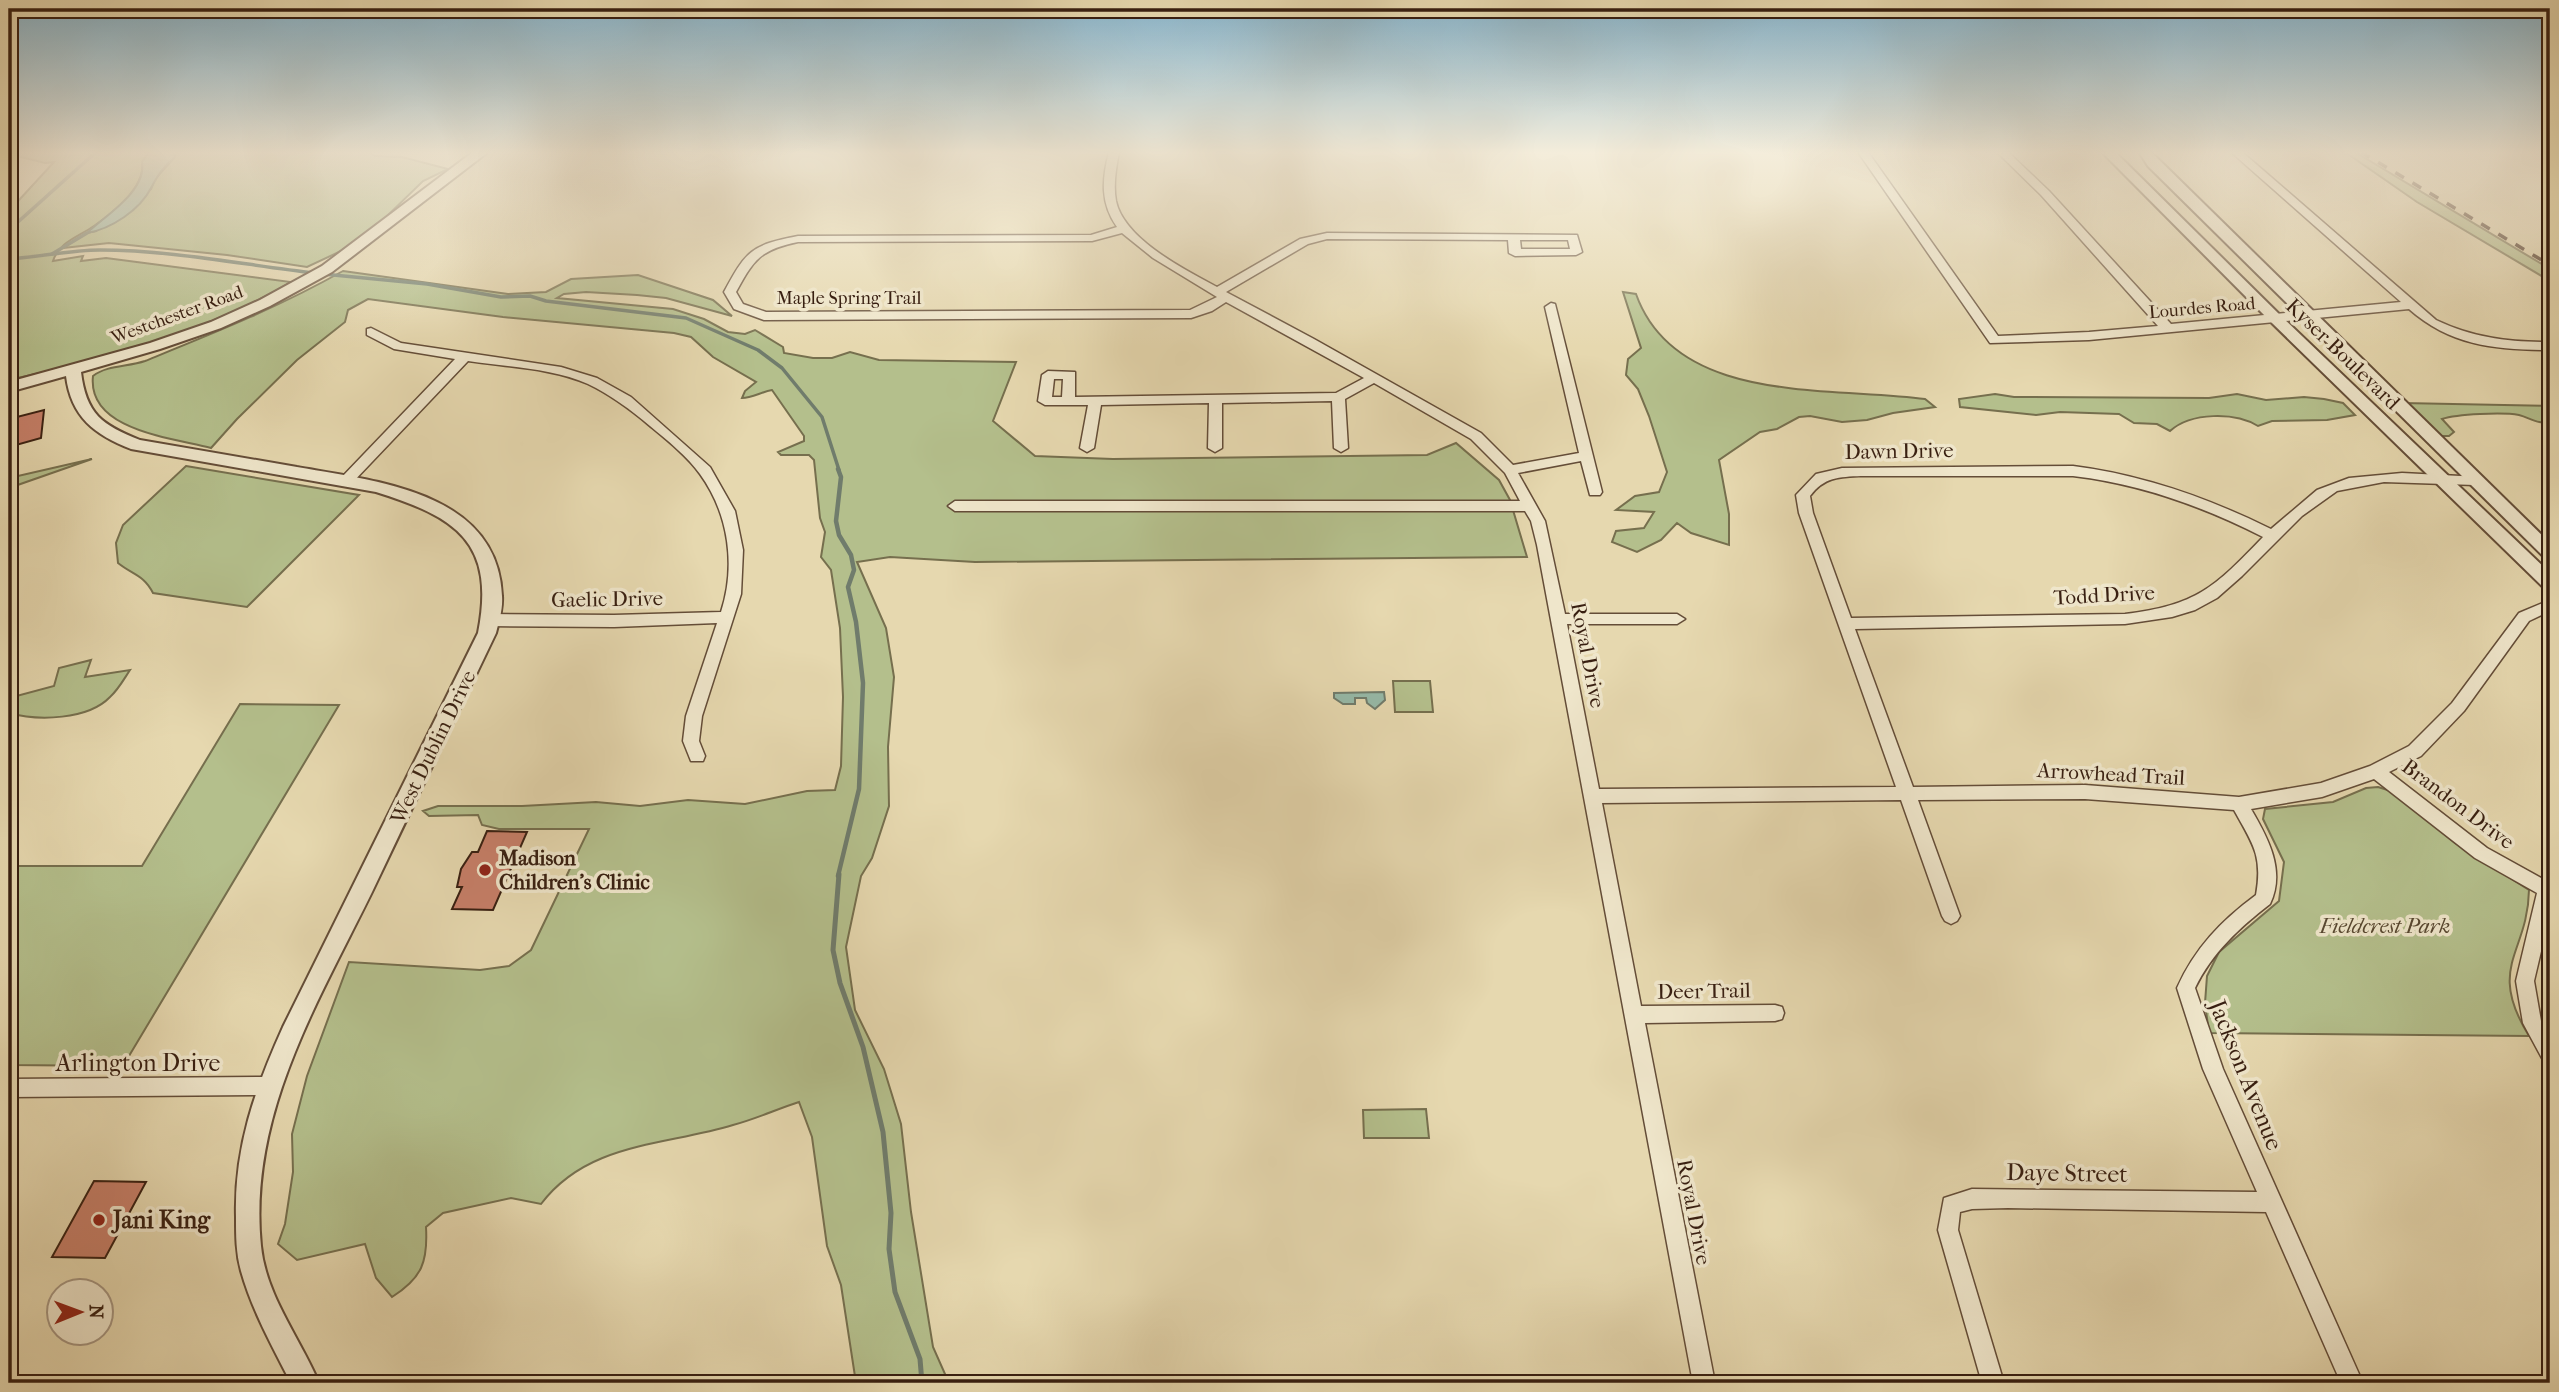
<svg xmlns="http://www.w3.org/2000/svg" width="2559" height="1392" font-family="'IM FELL French Canon',serif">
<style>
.green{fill:#b4bf8c;stroke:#766f4e;stroke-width:2}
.water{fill:#96baa9;stroke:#707c6c;stroke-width:2}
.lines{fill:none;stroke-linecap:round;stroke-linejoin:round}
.stream-far2{stroke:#707c6c;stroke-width:3.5}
.stream-far1{stroke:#707c6c;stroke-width:4.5}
.stream{stroke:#707c6c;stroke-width:5}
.building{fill:#c77f69;stroke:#381f11;stroke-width:2}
.minor-casing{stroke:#644d38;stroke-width:3}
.tertiary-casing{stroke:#644d38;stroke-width:4}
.minor{fill:#efe6cb;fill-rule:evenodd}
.tertiary{fill:#efe6cb;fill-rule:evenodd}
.rail{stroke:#381f11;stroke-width:3.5;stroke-dasharray:10 10;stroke-linecap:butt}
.poi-dot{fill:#8f2418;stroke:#efe6cb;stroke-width:2.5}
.labels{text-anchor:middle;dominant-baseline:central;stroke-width:7;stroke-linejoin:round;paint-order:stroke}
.far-street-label{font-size:18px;fill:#381f11;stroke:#efe6cb}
.street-label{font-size:21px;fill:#381f11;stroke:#efe6cb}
.poi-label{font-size:21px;font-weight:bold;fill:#381f11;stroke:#efe6cb;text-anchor:start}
.park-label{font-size:21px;font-style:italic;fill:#574730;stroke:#efe6cb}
.near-street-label{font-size:24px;fill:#381f11;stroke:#efe6cb}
.near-poi-label{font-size:24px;font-weight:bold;fill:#381f11;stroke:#efe6cb;text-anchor:start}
</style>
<rect width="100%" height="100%" fill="#e6d8af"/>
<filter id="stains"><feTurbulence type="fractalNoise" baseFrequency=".00286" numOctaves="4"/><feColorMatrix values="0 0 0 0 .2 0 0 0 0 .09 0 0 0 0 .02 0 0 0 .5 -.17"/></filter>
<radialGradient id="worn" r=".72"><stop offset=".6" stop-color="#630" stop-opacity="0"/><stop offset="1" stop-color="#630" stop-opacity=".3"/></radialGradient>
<g class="green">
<path d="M9,152h140l-7,10c4,25 -29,51 -48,64 -16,11 -35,16 -41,35l30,-5 -2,5 25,-3 185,24c-86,51 -185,76 -282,98v-169l45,-49 -9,1 -36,-9z"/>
<path d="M174,152h194l7,4 27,1 46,12 -25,12 -38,37 -44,33 -34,16 -80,-12 -118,-12 -46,5 24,-15 9,-2 55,-42 4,-10 20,-22z"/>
<path d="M2345,152h10l195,117v12l-133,-79z"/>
<path d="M343,271l165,23 38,-2 25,-13 67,-4 75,25 19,16 -66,-18 -29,-3 -51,-3 -22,2 -7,4 116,11 31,10 24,13 17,2 10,-4 28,17 1,6 29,5h19l18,-6 29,8 137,2 -23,59 42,35 78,3 314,-4 29,-12 43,37 11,20 17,57 -552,5 -85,-5 -33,5 29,66 8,49 -6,70 1,59 -17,52 -11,18 -15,71 9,63 29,59 17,55 10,88 22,135 16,36h-93l-15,-98 -14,-39 -15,-109 -13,-35c-22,7 -43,17 -66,23 -69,21 -145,17 -192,79l-30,-6 -68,15 -17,14c2,35 -4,51 -34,70l-16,-19 -11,-34 -68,16 -19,-16 7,-20 8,-52 -1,-38 15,-58 42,-114 131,8 29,-4 22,-16 58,-121h-90l-17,-4 -4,-10 -49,1 -6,-5 15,-5h84l74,-4 44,4 48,-6 57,4 62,-13 28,-1 6,-24 2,-69 -3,-69 -9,-58 -10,-13 4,-25 -5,-14 -6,-58 -5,-5h-28l-3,-3 26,-11v-5l-32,-46c-11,2 -20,8 -30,8l3,-7 11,-9 -43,-25 -22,-20 -17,-4 -171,-16 -135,-18 -20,11 -3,12 -48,38 -60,59 -26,29c-37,-10 -124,-17 -118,-72 14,-11 35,-9 52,-15 69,-28 132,-53 198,-90z"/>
<path d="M1623,292l13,2c40,112 195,92 289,105l10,8 -42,6 -26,7 -25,2 -32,-6 -11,1 -22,12 -17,3 -41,28 10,54v31l-38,-12 -14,-10 -16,17 -24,12 -25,-10 4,-11 28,-3 10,-16 -38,-2 19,-14 24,-4 8,-20 -18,-56 -11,-27 -12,-14 2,-16 13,-11z"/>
<path d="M1995,394l19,3 195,1 28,-4 29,6 38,-3 20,2 19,4 12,12 -28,5 -55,1 -14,5c-23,-14 -67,-14 -88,5l-13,-7 -23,-1 -15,-9 -59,-2 -24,3 -76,-8 -1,-8z"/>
<path d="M2402,403l148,3v14c-11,6 -19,-2 -31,-5 -16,-3 -62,-1 -77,4l12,13 -5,4h-10l-18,-19z"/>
<path d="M92,459l-83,29v-10z"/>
<path d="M186,466l173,29 -112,112 -94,-14c-9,-18 -20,-18 -35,-30l-2,-20 7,-18z"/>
<path d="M91,660l-6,17 45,-7c-6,9 -12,20 -20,27 -22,23 -72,24 -101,16v-15l45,-12 5,-18z"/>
<path d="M1393,681h37l3,31h-38z"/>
<path d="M240,704l99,1 -216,361 -114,-1v-199h133z"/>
<path d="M2378,787l16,5 61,51 74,47c-1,64 -43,76 0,146l-320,-3 -4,-30 2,-27 12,-24 60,-51 5,-39 -21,-43 2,-10 68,-7 33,-14z"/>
<path d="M1426,1109l3,29h-65l-1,-28z"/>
</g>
<g class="water">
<path d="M149,152h25l1,5c-12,10 -17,18 -24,31 -11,22 -40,41 -64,45 19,-18 60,-42 55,-71z"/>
<path d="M1384,692l1,8 -10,9 -8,-6 -1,-5h-11v6h-12l-9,-6v-5z"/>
</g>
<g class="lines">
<g class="stream-far2">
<path d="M9,230l87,-78"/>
<path d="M52,254l35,-21"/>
<path d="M9,259c30,-2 61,-9 91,-9 72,0 144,15 215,23"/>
<path d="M323,274l104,10 74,13 29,-1 16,5 140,17 72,32 24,18 40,49 17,53"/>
</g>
<path class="stream-far1" d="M838,469l3,8 -5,44 3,14 12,20 3,15 -6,17 8,35 7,61 -4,106 -21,87"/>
<path class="stream" d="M839,874l-6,76 7,33 23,64 20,85 8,81 -2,36 6,43 25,67 2,24"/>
</g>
<g class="building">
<path d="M44,410l-3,28 -32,9v-28z"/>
<path d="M487,831l40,1 -34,78 -41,-1 10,-22h-5l4,-18 11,-17h6z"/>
<path d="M94,1181l52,1 -41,76 -53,-1z"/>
</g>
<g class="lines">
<defs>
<g id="minor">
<path d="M1109,152h10c-3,16 -6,33 -3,49 8,38 69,69 101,86l83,-48 27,-6 250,2 5,17 -6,3 -61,1 -6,-3 -1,-13 -181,-1 -19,5 -82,48 88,47 167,94 32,32 66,-12 -34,-146 6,-4 4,1 47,188 -2,3h-10l-9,-34 -63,12 27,48 20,93h112l8,5 -8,5h-110l32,165 297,-2 -97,-274 -3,-18 20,-21 26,-6 231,-2c71,9 135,32 198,63l46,-39 32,-12 53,-5 78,4 2,3 -7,5 -91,-3 -47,9 -35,25 -60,60 -25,22 -22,12 -23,7 -47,7 -270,5 58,158 172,-2 154,12 82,-14 49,-17 39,-20 43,-43 67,-90 31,-13v11l-21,10 -65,90 -43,45 -32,16 98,76 63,35v30l-16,68 7,40 9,16v26l-7,-3 -20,-37 -7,-42 21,-88 -62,-35 -101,-79 -52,18 -71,12c17,29 35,62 19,95 -31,24 -58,49 -75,84l28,81 140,314h-22l-75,-171 -258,-4 -36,1 -12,3 -2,18 46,153h-22l-44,-153 6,-32 28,-9 285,3 -54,-123 -26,-81c18,-40 44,-67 79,-93 7,-39 -3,-51 -22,-85l-149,-11 -167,1 42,116 -3,5 -6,3 -6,-3 -3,-5 -41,-116 -299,3 39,203 134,-1 7,2 2,6 -2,6 -7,2 -130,2 70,360h-22l-156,-838 -6,-24 -6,-10h-570l-7,-5 7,-5h565l-15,-28 -34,-34 -97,-56 -29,16 3,49 -7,4 -7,-4 -2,-47 -110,2v45l-7,4 -7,-4 1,-45 -108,2 -7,43 -7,4 -7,-4 8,-43h-43l-7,-4 4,-26 6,-4 27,1v25l261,-4 28,-15 -138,-76 -14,9 -21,7 -427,2 -30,-11 -10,-17c22,-41 27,-47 74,-56l293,-1 26,-8c-17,-24 -15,-48 -8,-75zM1122,233l31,25 64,39 -27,13 -424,2 -23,-8 -7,-12c18,-33 24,-42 62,-50l294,-1zM1520,240h48l2,9h-49zM1054,379h9l-1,18h-10zM1861,476h212c68,8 129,30 190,61 -49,51 -66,68 -138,77l-274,4 -38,-105 -3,-17c14,-19 29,-19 51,-20z"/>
<path d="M1858,152h10l130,184 91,-4 69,-6 -117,-131 -44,-43h11l41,39 122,133 230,-22 -170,-150h11l194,168c38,18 73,22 114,22v8c-54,0 -99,-4 -141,-41l-320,31 -99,3z"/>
<path d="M371,328l30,15 160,24 36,11 34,19 79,70 25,44 8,39 -2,44 -39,122 -3,25 6,15 -2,5h-12l-8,-20 3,-25 31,-93 -103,4 -124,-1 -8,-6 8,-6 124,1 107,-3c15,-46 8,-98 -21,-138 -12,-17 -33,-34 -50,-48 -19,-16 -39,-31 -62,-42 -36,-16 -81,-17 -120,-23l-117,123h-10l-2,-3 2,-3 114,-119 -61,-10 -27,-14v-6z"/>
<path d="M267,1077l7,3 3,6 -3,6 -7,3 -258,2v-18z"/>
</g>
<g id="tertiary">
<path d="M473,152h15l-156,120 -62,34 -49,22 -61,21 -79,23c5,42 21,53 59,68 53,9 105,18 157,27 80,14 201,25 205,129 1,13 -3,25 -6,37 -41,86 -83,172 -124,259 -55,112 -124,224 -111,354 5,50 39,92 58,137h-28c-19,-37 -39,-73 -50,-112 -5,-18 -5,-35 -5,-54 -2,-69 19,-128 47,-190l195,-394c18,-91 -22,-116 -102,-141l-245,-43c-36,-14 -60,-32 -65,-73l-57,16v-10l141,-39 61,-21 49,-22 62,-34z"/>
<path d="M2102,152h13l167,165 268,256v16l-6,-1 -272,-265z"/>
<path d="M2139,152h12l399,391v16l-6,-2 -396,-391z"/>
</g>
</defs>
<use href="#minor" class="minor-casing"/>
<use href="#tertiary" class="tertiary-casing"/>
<use href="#minor" class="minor"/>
<use href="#tertiary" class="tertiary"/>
<path class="rail" d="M2361,152l189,113"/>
</g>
<linearGradient id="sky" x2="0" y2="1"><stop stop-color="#87b6cf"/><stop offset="0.44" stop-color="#f4eddb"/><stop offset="1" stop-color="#f4eddb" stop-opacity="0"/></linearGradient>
<rect width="2559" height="347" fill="url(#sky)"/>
<g class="poi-dot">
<circle cx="485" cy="870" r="7"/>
<circle cx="99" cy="1220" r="7"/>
</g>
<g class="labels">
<g class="far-street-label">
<text x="849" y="298">Maple Spring Trail</text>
<text transform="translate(2202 308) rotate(-5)">Lourdes Road</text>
<text transform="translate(177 315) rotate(-20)">Westchester Road</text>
</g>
<g class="street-label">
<text transform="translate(2343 354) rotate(44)">Kyser Boulevard</text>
<text transform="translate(1899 451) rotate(-1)">Dawn Drive</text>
<text transform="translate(2104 595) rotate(-3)">Todd Drive</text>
<text transform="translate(607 599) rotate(-1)">Gaelic Drive</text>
<text transform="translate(1588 655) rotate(79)">Royal Drive</text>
<text transform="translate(433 747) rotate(-64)">West Dublin Drive</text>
<text transform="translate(2111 774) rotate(3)">Arrowhead Trail</text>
<text transform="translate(2458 804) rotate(37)">Brandon Drive</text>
<text transform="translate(1704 991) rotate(-1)">Deer Trail</text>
<text transform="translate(1694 1212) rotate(79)">Royal Drive</text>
</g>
<g class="poi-label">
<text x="499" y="858">Madison<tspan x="499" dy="24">Children's Clinic</tspan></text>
</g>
<g class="park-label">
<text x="2385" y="926">Fieldcrest Park</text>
</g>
<g class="near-street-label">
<text x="138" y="1063">Arlington Drive</text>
<text transform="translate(2246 1075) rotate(68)">Jackson Avenue</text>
<text transform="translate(2067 1173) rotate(1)">Daye Street</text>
</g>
<g class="near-poi-label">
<text x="113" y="1220">Jani King</text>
</g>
</g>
<rect width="2559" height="1392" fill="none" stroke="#e6d8af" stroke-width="35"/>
<rect x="10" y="10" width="2538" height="1371" fill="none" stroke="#381f11" stroke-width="3.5"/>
<rect x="18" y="18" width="2524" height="1357" fill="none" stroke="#381f11" stroke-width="2"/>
<g transform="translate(80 1312) rotate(89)"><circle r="33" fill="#efe6cb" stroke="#a69681" stroke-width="2"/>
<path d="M0-5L12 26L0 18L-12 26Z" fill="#8f2418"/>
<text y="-10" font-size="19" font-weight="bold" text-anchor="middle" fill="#381f11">N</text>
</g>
<rect width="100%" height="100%" filter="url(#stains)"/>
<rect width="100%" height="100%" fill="url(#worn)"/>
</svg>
